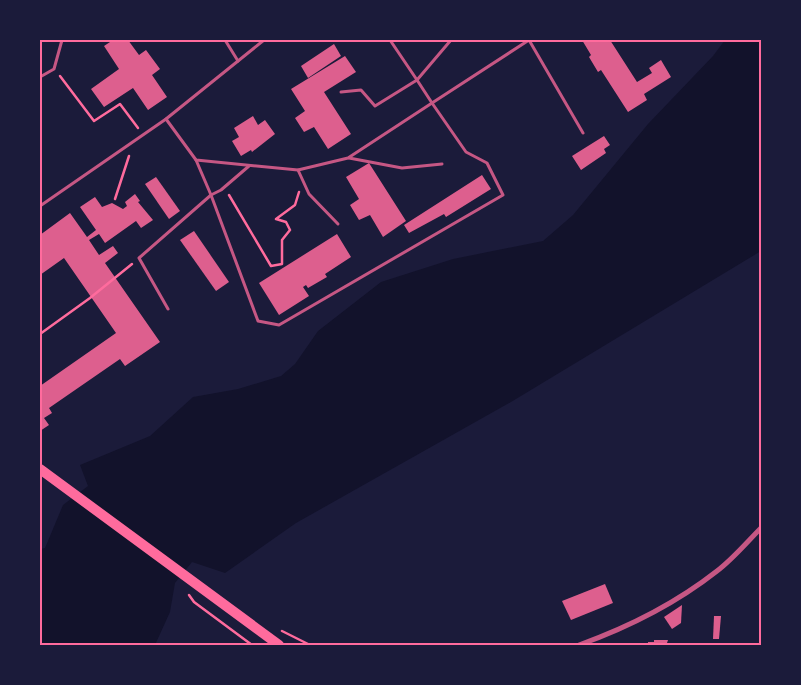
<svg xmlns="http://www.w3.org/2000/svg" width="801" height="685" font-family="Commissioner,sans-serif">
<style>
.water{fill:#12122b}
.building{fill:#dd5f8e}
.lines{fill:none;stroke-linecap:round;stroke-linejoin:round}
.path{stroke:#ff6b9d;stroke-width:2.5}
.service{stroke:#c65784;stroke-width:3}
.minor{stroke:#c65784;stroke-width:5}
.secondary{stroke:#ff6b9d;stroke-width:10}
.neatline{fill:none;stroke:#ff6b9d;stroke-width:2}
</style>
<rect width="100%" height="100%" fill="#1b1b3a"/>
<path class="water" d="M725,40h36v211l-250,151 -215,121 -71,50 -33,-11 -17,21 -5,29 -15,33h-115v-96l5,-1 18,-43 25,-19 -8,-21 70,-29 43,-39 45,-8 43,-13 14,-12 23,-33 63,-49 72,-23 90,-18 30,-26 75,-91 65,-68z"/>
<g class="building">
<path d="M113,40h15l11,15 7,-5 14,19 -8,6 15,22 -19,13 -15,-22 -29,19 -13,-18 28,-20 -15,-23z"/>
<path d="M582,40h28l27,42 15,-9 -3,-5 12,-8 10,17 -27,17 3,6 -19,12 -27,-42 -3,2 -9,-15 2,-2z"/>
<path d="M334,44l7,12 -33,22 -7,-12z"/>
<path d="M345,56l11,16 -32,20 27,42 -23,15 -14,-22 -10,5 -9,-14 10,-7 -14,-22z"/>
<path d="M253,116l5,9 7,-5 10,14 -23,18 -1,-2 -10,6 -9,-15 7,-4 -5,-9z"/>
<path d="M604,136l6,9 -6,4 2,4 -25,17 -9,-14z"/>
<path d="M369,163l37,58 -23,16 -13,-22 -11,5 -9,-15 9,-6 -13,-22z"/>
<path d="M482,175l9,14 -45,28 -2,-3 -35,19 -5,-8z"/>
<path d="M156,177l24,34 -11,8 -24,-35z"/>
<path d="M135,194l5,7 -2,1 15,18 -12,8 -5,-7 -31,22 -6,-9 -10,6 10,15 14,-9 5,7 -13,10 55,79 -35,24 -5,-7 -71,49 3,5 -8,5 5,7 -9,6v-45l76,-53 -52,-75 -24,17v-40l30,-22 17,24 9,-7 -16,-23 15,-10 7,10 10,-4 11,6 4,-3 -2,-4z"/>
<path d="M194,231l35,51 -13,9 -36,-51z"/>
<path d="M337,234l14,23 -26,17 2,3 -19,11 -2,-3 -3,2 6,9 -30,19 -20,-32z"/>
<path d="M605,584l8,19 -42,17 -9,-19z"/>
<path d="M682,605l-1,18 -9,6 -8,-12z"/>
<path d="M714,616h7l-2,23h-6z"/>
<path d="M654,640h14l-1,3h6v2h-25v-3h6z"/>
</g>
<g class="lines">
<g class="path">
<path d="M60,76l34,45 26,-17 18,24"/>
<path d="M229,195l42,71 11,-2v-24l8,-10 -4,-8 -10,-3 19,-14 4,-13"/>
<path d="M115,199l14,-43"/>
<path d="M40,334l50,-36 42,-34"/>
<path d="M189,595l5,7 58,43"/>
<path d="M282,631l28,14"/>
</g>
<g class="service">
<path d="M225,40l13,21"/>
<path d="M471,40h2"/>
<path d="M40,77l14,-8 8,-29"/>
<path d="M341,92l20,-2 14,16 42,-26 -27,-40"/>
<path d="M166,119l30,41 102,10 50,-12 84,-55 -15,-23 34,-40"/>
<path d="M349,158l53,10 40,-4"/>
<path d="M196,160l15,35 47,126 21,4 224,-130 -16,-32 -21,-11 -34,-49 97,-63 54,93"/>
<path d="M298,170l11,24 29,30"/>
<path d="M40,206l126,-87 98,-79"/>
<path d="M168,309l-29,-51 72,-63 10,-5 28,-24"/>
</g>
<path class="minor" d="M579,645c50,-18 96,-41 138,-74 16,-12 30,-29 44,-43"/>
<path class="secondary" d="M40,469l239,176"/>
</g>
<rect width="801" height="685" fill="none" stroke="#1b1b3a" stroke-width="82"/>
<rect x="41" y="41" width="719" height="603" class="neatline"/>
</svg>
